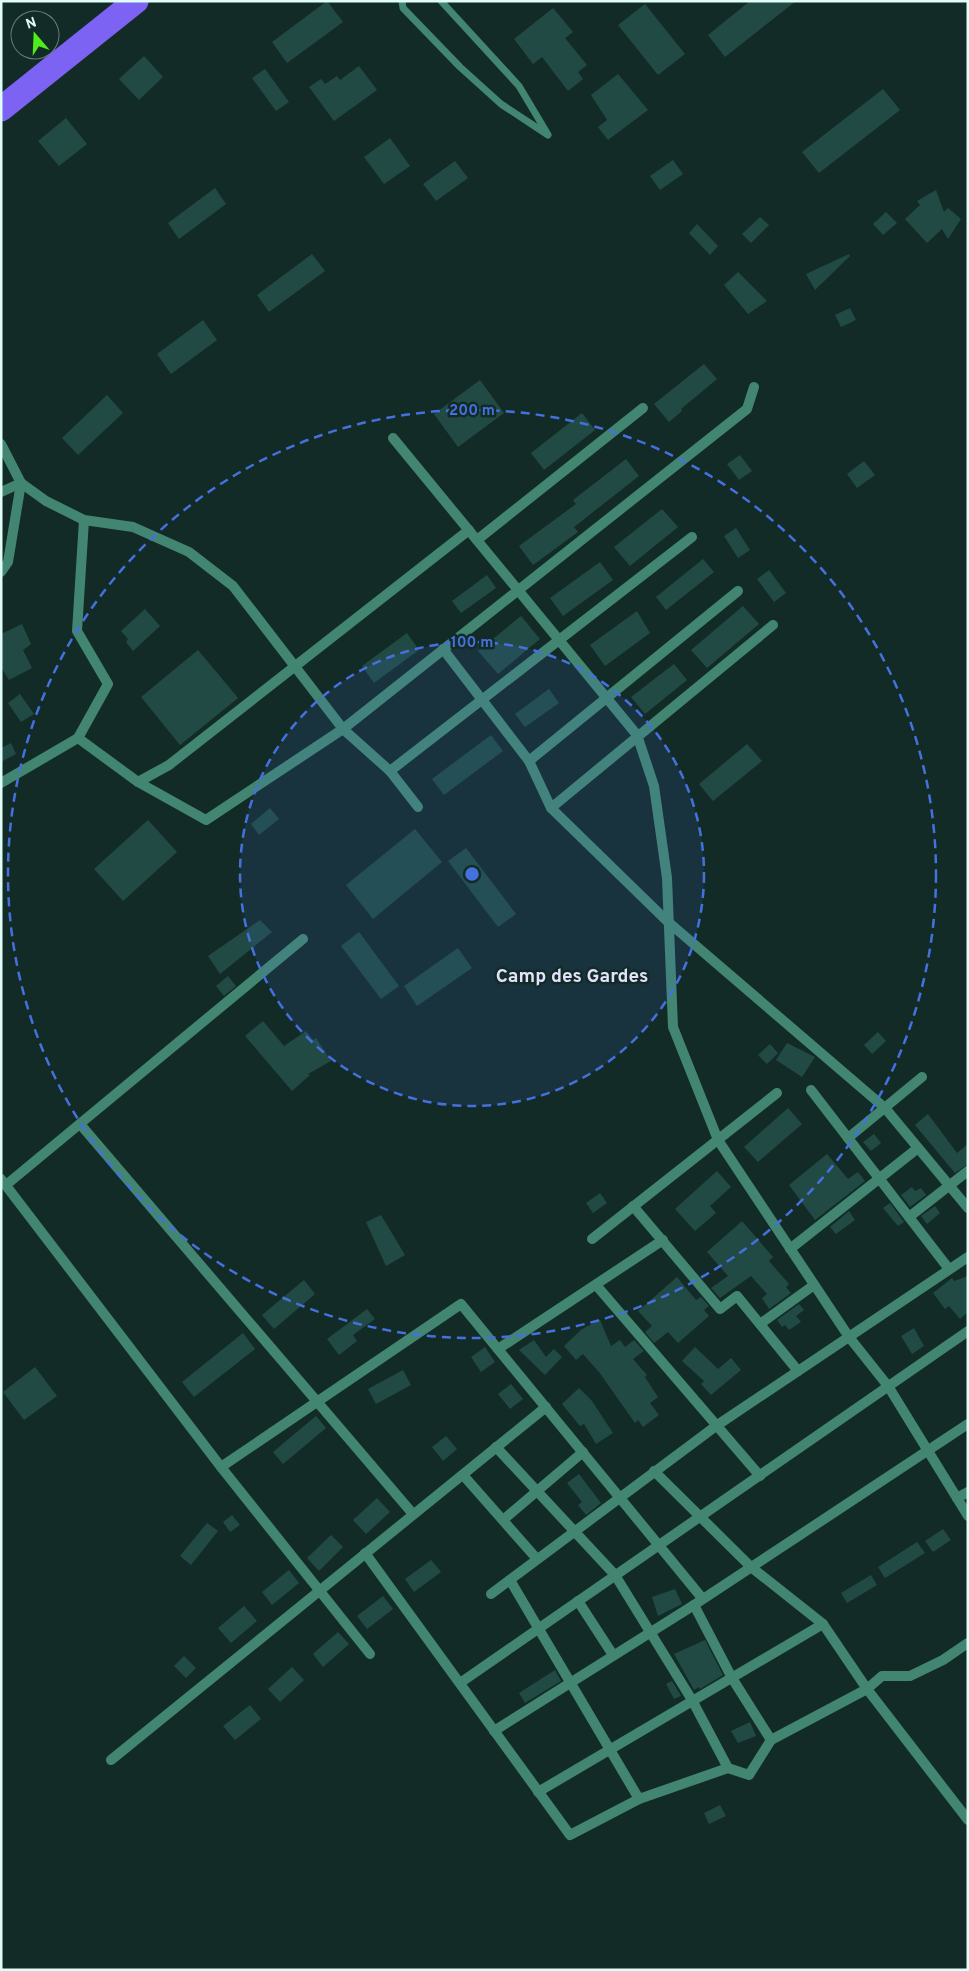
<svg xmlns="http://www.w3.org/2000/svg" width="969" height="1971" font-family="Overpass,sans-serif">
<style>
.building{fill:#214a44}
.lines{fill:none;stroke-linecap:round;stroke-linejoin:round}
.lane{stroke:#428671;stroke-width:7}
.street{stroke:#428671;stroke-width:10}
.highway{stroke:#7d63f4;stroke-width:25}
.ring{fill:none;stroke:#4471de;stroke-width:2.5;stroke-dasharray:9 6}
.labels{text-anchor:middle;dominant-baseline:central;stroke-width:5;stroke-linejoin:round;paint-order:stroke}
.quarter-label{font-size:19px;font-weight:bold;fill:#e2e1fd;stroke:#132b27}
.centre{fill:#4471de;stroke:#132b27;stroke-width:2.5}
.ring-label{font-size:15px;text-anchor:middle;font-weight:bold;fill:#4471de;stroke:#132b27;stroke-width:5;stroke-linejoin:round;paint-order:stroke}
</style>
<rect width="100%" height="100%" fill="#132b27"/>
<g class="building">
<path d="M327,1l16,21 -56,41 -15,-21z"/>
<path d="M750,1h46l-71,56 -17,-22z"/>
<path d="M645,4l40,50 -27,21 -40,-50z"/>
<path d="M553,8l20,24 -8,6 22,27 -9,7 5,7 -15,12 -26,-34 -9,7 -19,-25z"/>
<path d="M144,56l19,21 -24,23 -20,-21z"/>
<path d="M359,66l18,24 -43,31 -25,-34 12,-8 4,5 12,-8 3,4z"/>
<path d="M265,69l24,33 -13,9 -24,-33z"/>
<path d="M618,74l30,36 -40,30 -10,-13 9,-7 -16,-25z"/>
<path d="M883,89l17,21 -81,63 -17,-21z"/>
<path d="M66,118l21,26 -28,22 -21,-25z"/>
<path d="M390,138l20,28 -26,18 -20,-27z"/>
<path d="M673,160l10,14 -23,16 -10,-14z"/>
<path d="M455,161l13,17 -32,23 -13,-17z"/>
<path d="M215,188l11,16 -47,35 -11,-16z"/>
<path d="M936,190l8,22 4,-4 13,11 -13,20 -6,-10 -15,14 -22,-24 15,-14 -3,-4z"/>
<path d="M886,212l11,11 -14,12 -10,-11z"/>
<path d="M760,217l9,8 -18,18 -9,-9z"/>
<path d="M697,224l21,22 -8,9 -21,-22z"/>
<path d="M312,254l13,17 -56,41 -12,-17z"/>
<path d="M849,254l1,2 -35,34 -9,-16z"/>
<path d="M738,272l29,29 -19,13 -24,-29z"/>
<path d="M850,308l6,12 -15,7 -6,-12z"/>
<path d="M203,320l14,20 -46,34 -14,-20z"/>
<path d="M704,364l13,15 -36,30 1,2 -13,11 -15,-18z"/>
<path d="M480,380l24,33 -46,34 -24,-33z"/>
<path d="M107,395l16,18 -45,42 -16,-17z"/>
<path d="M582,413l13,17 -51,40 -13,-17z"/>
<path d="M740,455l12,16 -13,9 -12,-16z"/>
<path d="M626,459l13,17 -65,51 4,5 -45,33 -14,-19 57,-42 -3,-4z"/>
<path d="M864,461l11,14 -18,13 -10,-14z"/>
<path d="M662,509l16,18 -48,39 -16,-19z"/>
<path d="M736,528l14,22 -12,8 -14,-22z"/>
<path d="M703,559l11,13 -48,38 -10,-13z"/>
<path d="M600,562l13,18 -50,36 -13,-18z"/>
<path d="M769,570l17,23 -12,9 -17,-23z"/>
<path d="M487,575l9,13 -35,25 -9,-12z"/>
<path d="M743,606l16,18 -52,44 -16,-18z"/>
<path d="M145,609l15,17 -27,25 -7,-9 2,-3 -7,-8z"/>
<path d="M637,611l13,22 -45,33 -15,-21z"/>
<path d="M521,616l19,23 -42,35 -20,-23z"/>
<path d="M22,624l9,20 -8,6 9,18 -23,12 -8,-13v-33z"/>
<path d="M407,633l12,17 -45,33 -12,-17z"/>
<path d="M198,650l40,48 -58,47 -39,-48z"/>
<path d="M674,664l13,16 -42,34 -14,-17z"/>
<path d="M549,689l10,14 -34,24 -10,-13z"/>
<path d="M20,694l14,20 -13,8 -13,-19z"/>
<path d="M491,735l12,16 -59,44 -12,-16z"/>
<path d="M11,743l5,11 -15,8v-14z"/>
<path d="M747,744l15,17 -49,40 -14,-17z"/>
<path d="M270,808l9,11 -20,16 -8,-11z"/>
<path d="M148,820l29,32 -54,49 -29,-32z"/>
<path d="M415,829l27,33 -69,57 -27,-34z"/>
<path d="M466,848l50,66 -18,13 -50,-66z"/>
<path d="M260,920l12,12 -52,42 -12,-18z"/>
<path d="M359,932l40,54 -18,13 -40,-53z"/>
<path d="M458,948l14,20 -55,38 -13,-20z"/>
<path d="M228,976l8,10 -12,10 -8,-10z"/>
<path d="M263,1021l21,25 22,-15 7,9 3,-2 15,23 -23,13 2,1 -18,16 -47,-55z"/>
<path d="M878,1032l8,9 -14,13 -8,-9z"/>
<path d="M787,1043l28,14 -13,20 -26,-17z"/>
<path d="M770,1044l8,9 -11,11 -9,-9z"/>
<path d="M788,1108l14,16 -44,38 -14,-15z"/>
<path d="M928,1114l29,39 11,-9v20l-13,9 -40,-48z"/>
<path d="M874,1134l7,9 -10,8 -8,-9z"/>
<path d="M827,1154l21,25 10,-7 7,9 -50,39 -26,-35z"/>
<path d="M717,1171l14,16 -21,19 6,7 -21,18 -20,-22z"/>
<path d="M912,1187l3,4 6,-3 5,7 -16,12 -9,-12z"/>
<path d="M600,1193l7,10 -14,10 -7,-10z"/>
<path d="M890,1203l14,19 -6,4 -15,-18z"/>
<path d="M935,1206l5,7 -13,11 -6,-8z"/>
<path d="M849,1211l6,9 -19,14 -6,-7z"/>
<path d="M381,1215l24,40 -19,11 -20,-44z"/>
<path d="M742,1221l31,36 -4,4 20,23 -3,3 5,6 -22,16 -7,-11 5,-4 -16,-18 -31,22 -9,-10 17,-12 -21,-24z"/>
<path d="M968,1276v36l-8,7 -11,-13 -4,3 -12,-16 19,-15 2,3z"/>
<path d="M677,1277l19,23 5,-3 8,9 -5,4 5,6 -31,27 -10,-11 -14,11 -9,-11 7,-6 -14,-15z"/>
<path d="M304,1280l11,14 -41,35 -12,-14z"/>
<path d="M799,1304l5,6 -8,6 5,6 -12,8 -4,-5 -3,2 -5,-7z"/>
<path d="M367,1309l8,10 -22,16 4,6 -18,14 -12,-16z"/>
<path d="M600,1320l11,26 9,-6 5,7 9,-7 10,11 -11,8 14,16 -2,2 13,20 -8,6 9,12 -16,12 -5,-7 -3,3 -36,-51 -16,-18 -7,6 -12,-14 18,-17z"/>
<path d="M914,1328l10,18 -12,8 -11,-18z"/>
<path d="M243,1333l12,16 -61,48 -12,-15z"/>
<path d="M534,1340l12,17 8,-8 8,8 -17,18 -26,-25z"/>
<path d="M485,1347l10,15 -14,10 -10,-15z"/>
<path d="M695,1347l23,22 13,-11 10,12 -30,25 -10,-11 3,-3 -22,-20z"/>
<path d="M35,1367l22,29 -33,24 -21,-28z"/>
<path d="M403,1370l8,15 -35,19 -8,-15z"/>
<path d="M511,1384l12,15 -13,10 -12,-15z"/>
<path d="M579,1388l13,13 21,32 -17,11 -12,-20 -4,2 -18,-22z"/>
<path d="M316,1416l10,12 -43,36 -10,-12z"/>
<path d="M446,1436l11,13 -14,12 -11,-14z"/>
<path d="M579,1474l22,29 -15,12 -8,-10 4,-3 -15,-19z"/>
<path d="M377,1498l13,14 -24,22 -13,-14z"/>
<path d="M232,1515l8,10 -10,7 -7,-10z"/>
<path d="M207,1523l11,8 -27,34 -11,-9z"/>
<path d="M943,1529l8,11 -18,12 -8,-11z"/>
<path d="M331,1535l12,12 -24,24 -12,-13z"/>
<path d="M917,1542l8,11 -40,25 -7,-11z"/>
<path d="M431,1560l10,12 -27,20 -9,-13z"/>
<path d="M289,1570l10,13 -27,22 -10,-13z"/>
<path d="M871,1575l6,10 -30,18 -6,-10z"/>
<path d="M675,1589l7,15 -24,12 -6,-19z"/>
<path d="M383,1596l10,13 -26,20 -10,-13z"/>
<path d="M244,1606l13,15 -26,22 -13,-15z"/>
<path d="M338,1632l11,12 -26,23 -10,-13z"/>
<path d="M705,1640l18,35 -23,14 -1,-2 -5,3 -20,-36z"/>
<path d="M184,1656l12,12 -10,10 -12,-12z"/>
<path d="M292,1667l12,13 -24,22 -12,-13z"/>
<path d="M555,1670l6,11 -36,22 -6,-10z"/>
<path d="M672,1681l9,15 -7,3 -8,-15z"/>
<path d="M250,1705l11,14 -26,21 -12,-14z"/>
<path d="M750,1722l6,14 -18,7 -7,-12z"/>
<path d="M720,1805l6,11 -17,8 -5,-11z"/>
</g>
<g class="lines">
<g class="lane">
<path d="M402,1l1,7 57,59 41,37 47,31"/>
<path d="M441,1l78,85 28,47"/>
</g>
<g class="street">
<path d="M393,438l244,297 17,51 13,92 6,149 45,113 131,197 39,49 80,130"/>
<path d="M1,444l20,39 25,18 38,19 49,7 56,25 44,34 110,143 47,42 28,36"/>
<path d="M1,492l20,-9"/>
<path d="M84,520l-7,111 31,53 -30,54 60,44 68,38 137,-91 404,-320 7,-22"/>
<path d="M477,540l166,-132"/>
<path d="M1,572l7,-10 13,-79"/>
<path d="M443,649l86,112 22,47 222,-183"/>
<path d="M529,761l209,-170"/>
<path d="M390,771l302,-234"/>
<path d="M138,782l31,-17 300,-235"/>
<path d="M1,783l77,-45"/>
<path d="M551,808l116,113 218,187 83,100"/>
<path d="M811,1090l138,179"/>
<path d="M80,1124l333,390"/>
<path d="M848,1138l74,-61"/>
<path d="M1,1179l220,288 149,187"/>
<path d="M6,1185l297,-246"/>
<path d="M633,1206l87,103 17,-13 61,75"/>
<path d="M909,1217l59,-46"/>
<path d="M592,1239l185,-146"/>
<path d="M790,1249l128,-101"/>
<path d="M596,1285l164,191"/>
<path d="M760,1324l54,-39"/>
<path d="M498,1349l165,-109"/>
<path d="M496,1447l119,128 77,125 36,68"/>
<path d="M221,1467l240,-163 241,294"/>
<path d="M654,1471l97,96 72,57 44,65 101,131"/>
<path d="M463,1475l74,84"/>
<path d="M957,1498l11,-6"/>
<path d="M503,1520l80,-68"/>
<path d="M365,1553l205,282 69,-36 89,-31 21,7 22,-35 96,-51 15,-13h28l33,-16 25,-17"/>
<path d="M510,1580l129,219"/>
<path d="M491,1594l225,-168 252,-169"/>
<path d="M578,1601l35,54"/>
<path d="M694,1605l38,73 39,62"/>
<path d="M460,1683l508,-352"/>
<path d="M494,1731l200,-126 274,-181"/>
<path d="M111,1760l435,-353"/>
<path d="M538,1792l285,-168"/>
</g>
<path class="highway" d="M1,109l135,-108"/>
</g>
<circle cx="472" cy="874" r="232" fill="#4471de" fill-opacity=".12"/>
<g class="ring">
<circle cx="472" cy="874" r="232"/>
<circle cx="472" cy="874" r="464"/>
</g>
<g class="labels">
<g class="quarter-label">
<text x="572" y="977">Camp des Gardes</text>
</g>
</g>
<circle cx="472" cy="874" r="8" class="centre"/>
<g class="ring-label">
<text x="472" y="415">200 m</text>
<text x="472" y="647">100 m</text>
</g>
<rect width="969" height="1971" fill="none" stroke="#dffdf6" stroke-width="5"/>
<g transform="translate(35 35) rotate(341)"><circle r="24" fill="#132b27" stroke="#657f7a"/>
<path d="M0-4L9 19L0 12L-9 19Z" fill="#4eee1a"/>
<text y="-8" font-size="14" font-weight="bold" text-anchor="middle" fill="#dffdf6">N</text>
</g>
</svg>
